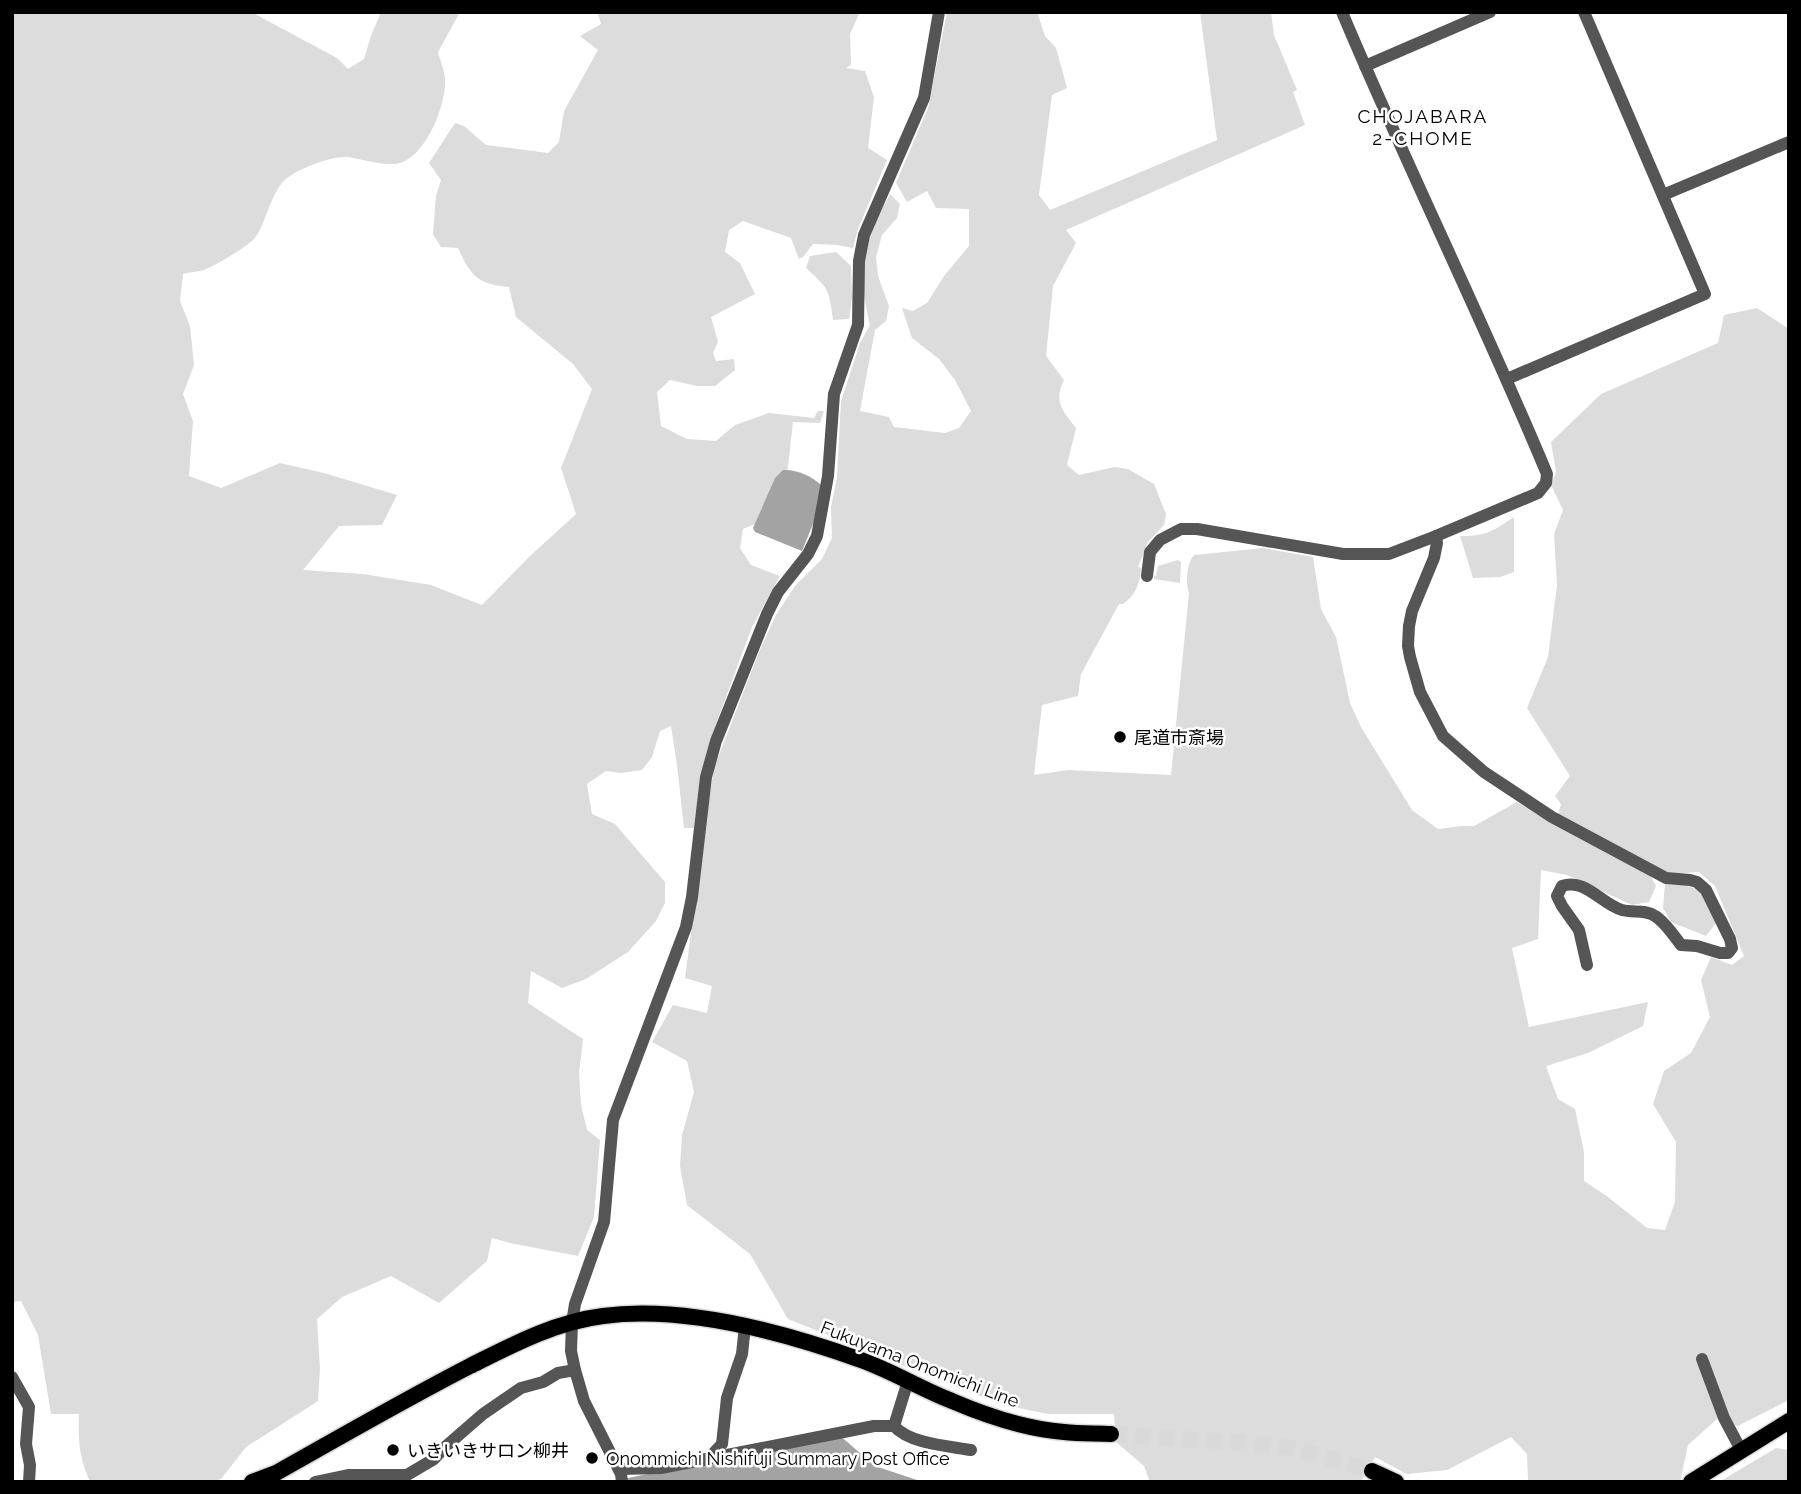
<svg xmlns="http://www.w3.org/2000/svg" width="1801" height="1494" font-family="Raleway,'Noto Sans JP',sans-serif">
<style>
.green{fill:#dcdcdc}
.water{fill:#a3a3a3}
.lines{fill:none;stroke-linecap:round;stroke-linejoin:round}
.major-tunnel{stroke:#d9d9d9;stroke-width:16;stroke-dasharray:16 8;stroke-linecap:butt}
.major-casing{stroke:#dbdbdb;stroke-width:19}
.minor{stroke:#555;stroke-width:12}
.major{stroke:#000;stroke-width:16}
.poi-dot{fill:#000;stroke:#fff;stroke-width:2.5}
.labels{text-anchor:middle;dominant-baseline:central;stroke-width:5;stroke-linejoin:round;paint-order:stroke}
.poi-label{font-size:18px;fill:#000;stroke:#fff;text-anchor:start}
.street-label{font-size:18px;fill:#000;stroke:#fff}
.neighbourhood-label{font-size:19px;letter-spacing:2px;fill:#000;stroke:#fff}
</style>
<rect width="100%" height="100%" fill="#fff"/>
<g class="green">
<path d="M12,12h239l86,46 11,11 16,-10 7,-23 10,-24h79l-22,40c2,8 6,17 7,26 2,26 -20,83 -50,86 -17,1 -32,-5 -48,-7 -16,-1 -47,11 -60,21 -15,12 -20,41 -30,57 -7,11 -41,30 -53,35 -7,2 -15,2 -21,4l-3,27 10,25 4,39 -11,29 10,27 -4,55 32,12 59,-25 44,10 73,22 -15,30 -43,1 -36,44 60,4 68,11 51,20 48,-49 46,-42 -15,-46 31,-79 -19,-25 -57,-47 -7,-30c-32,-3 -38,-11 -51,-39l-17,-1 -8,-13 3,-38 5,-16 -12,-17 26,-40 9,3 22,19 62,8 11,-11 5,-31 34,-61 -18,-14 21,-12 -4,-12h263l-10,22 1,31 -5,3 19,3 9,26 -6,51 19,12 -29,69 -5,19 -16,-3 -24,-1 -10,13 -4,2 -8,-21 -48,-17 -14,9 -4,22 15,11 15,31 -44,23 7,25 -5,11 3,8 18,-2 1,11 -20,16h-18l-27,-6 -13,12 4,34 26,13 29,2 19,-16 34,-12 45,5 4,-7h6l-4,12 -27,-1 -7,62 -23,21 -8,19 -12,5 -3,19 11,17 29,11 -28,51 -42,113 -10,38 -6,50h-10l-7,-63 -6,-39 -11,5 -8,26 -10,13 -21,3 -15,-2 -19,13 5,30 23,10 50,58v21l-9,18 -28,31 -42,27 -24,9 -31,-17 -3,32 55,36 -4,34 2,32 6,25 13,10 -6,77 -16,39 -68,-13 -18,-5 -5,23 -48,42 -48,-27 -49,21 -25,22 3,50 -2,32 -72,46 -25,32 -9,3h-122c-11,-26 -12,-40 -11,-68h-28l-13,-79 -17,-34 -9,1z"/>
<path d="M947,12h90l8,24 11,12 11,40 -15,7 -13,100 11,15 167,-70 -17,-128h71l3,23 23,55 -4,2 12,33 -239,105 10,13 -23,43 -7,70 18,24c-11,22 -1,31 12,48l-9,37 12,10 36,-8 13,2 26,15 12,30 -2,11 -16,17 -10,25 3,1c-1,15 -5,27 -18,36h-4l-38,70 -3,22 -36,9 -8,70 35,-5 102,5 18,-182c-4,-10 -2,-30 5,-38l69,-7 50,9 8,52 15,28 14,66 11,24 51,83 26,19 24,-3h12l43,-24 23,14 108,55 8,15 -7,16 -17,3 -65,-30 -26,-5 -3,69 -26,9 17,79 119,-25 -5,24 -55,27 -42,13 12,33 17,10 9,43v29l24,16 39,31 18,2 10,-28 1,-60 -23,-38 11,-33 27,-18 19,-36 -9,-37 10,-23 21,8 12,-9 -29,-70 -16,-14 -32,2 -109,-59 3,-11 -6,-8 15,-20 -43,-68 21,-51 9,-72 -3,-51 9,-24 -12,-25 5,-13 -5,-30 50,-48 117,-51 6,-28 33,-7 32,21v1071l-51,26 -21,-7 -29,26 -8,37h-148l-4,-2 -1,-26 -16,-17 -64,33 -40,4 -32,-17 -14,25h-211l-6,-16 -28,-24 -2,-28h-66l-44,-9 -47,-18 -169,-68 -38,-65 -63,-49 -7,-39 2,-31 12,-43 -7,-31 -35,-19 21,-37 34,8 5,-27 -27,-8 22,-165 7,-45 45,-116 17,-37 19,-29 27,-27 10,-21 -1,-31 6,-30 4,-76 19,-58 10,-18c-5,-21 -9,-44 -7,-65 3,-23 17,-46 27,-66l10,10 -3,14 -15,17 -6,22 2,19 11,30 -3,15 -11,9 -15,81 29,6 5,10 51,6 14,-5 12,-17 -16,-31 -16,-21 -27,-21 -10,-30 11,3 14,-8 17,-27 25,-30v-37l-33,-1 -9,-17 -20,11 -11,-19 32,-75z"/>
<path d="M836,252l15,14 1,32 -3,21 -16,1c-4,-31 -4,-31 -27,-52l4,-12z"/>
<path d="M1514,517v55l-14,5 -27,1 -13,-42c25,1 35,-6 54,-19z"/>
<path d="M1178,560l3,2 -1,21 -26,-4v-4l3,1 -1,-2 2,-8z"/>
<path d="M1665,884l19,1 18,6 14,32 -10,13 -35,-14 -8,-14z"/>
<path d="M1776,1448l13,2v32h-70z"/>
</g>
<g class="water">
<path d="M783,470c13,-1 29,6 38,15l-6,34 -13,32 -47,-19 -2,-4 22,-50z"/>
<path d="M838,1434l37,32 48,16h-314z"/>
</g>
<g class="lines">
<path class="major-tunnel" d="M1111,1434l146,10 37,4 78,23"/>
<defs>
<g id="major">
<path d="M1372,1471l24,11"/>
<path d="M252,1482l24,-9c64,-36 128,-73 194,-107 42,-21 85,-44 133,-50 83,-11 180,16 258,44 31,11 60,29 91,41 35,15 74,28 112,31 16,2 32,1 47,2"/>
<path d="M1691,1482l98,-61"/>
</g>
</defs>
<use href="#major" class="major-casing"/>
<g class="minor">
<path d="M1365,66l125,-54"/>
<path d="M1663,195l126,-53"/>
<path d="M1507,379l198,-85 -121,-282"/>
<path d="M1436,536l1,7 -3,15 -22,53 -3,15 -1,20 2,11 10,35 23,44 41,36 68,45 114,61 24,2 7,2 9,8 24,49 2,9 -4,5h-8l-23,-7 -16,-1c-7,-9 -16,-23 -26,-29 -10,-7 -22,-3 -33,-6 -21,-6 -36,-32 -60,-24l-5,10 5,10 17,24 8,35"/>
<path d="M1147,576l3,-24 10,-12 21,-11h16l146,25h46l47,-18 102,-43 8,-10 1,-9c-65,-156 -140,-307 -205,-462"/>
<path d="M1702,1359l22,59 17,32"/>
<path d="M12,1377l17,30 -3,37 4,21 -1,17"/>
<path d="M894,1426l14,-45"/>
<path d="M707,1460l15,-16 5,-46 15,-44 3,-28"/>
<path d="M619,1469l42,-1 213,-42h20c16,18 54,20 77,24"/>
<path d="M315,1482l33,-7h59l27,-16 11,-12 38,-33 38,-26 22,-6 15,-9 17,-3"/>
<path d="M622,1482l-1,-8 -37,-73 -9,-31 -4,-19 1,-28 3,-19 29,-82 9,-102 73,-193 6,-30 14,-120 10,-36 51,-127 11,-22 30,-38 9,-18 11,-60 6,-82 24,-69 1,-64 5,-26 60,-137 15,-86"/>
</g>
<use href="#major" class="major"/>
</g>
<g class="poi-dot">
<circle cx="1120" cy="737" r="7"/>
<circle cx="393" cy="1450" r="7"/>
<circle cx="592" cy="1458" r="7"/>
</g>
<g class="labels">
<g class="poi-label">
<text x="1134" y="737">尾道市斎場</text>
<text x="407" y="1450">いきいきサロン柳井</text>
<text x="606" y="1458">Onommichi Nishifuji Summary Post Office</text>
</g>
<g class="street-label">
<text transform="translate(920 1364) rotate(21)">Fukuyama Onomichi Line</text>
</g>
<g class="neighbourhood-label">
<text x="1423" y="116">CHOJABARA<tspan x="1423" dy="22">2-CHOME</tspan></text>
</g>
</g>
<rect width="1801" height="1494" fill="none" stroke="#000000" stroke-width="28"/>
</svg>
